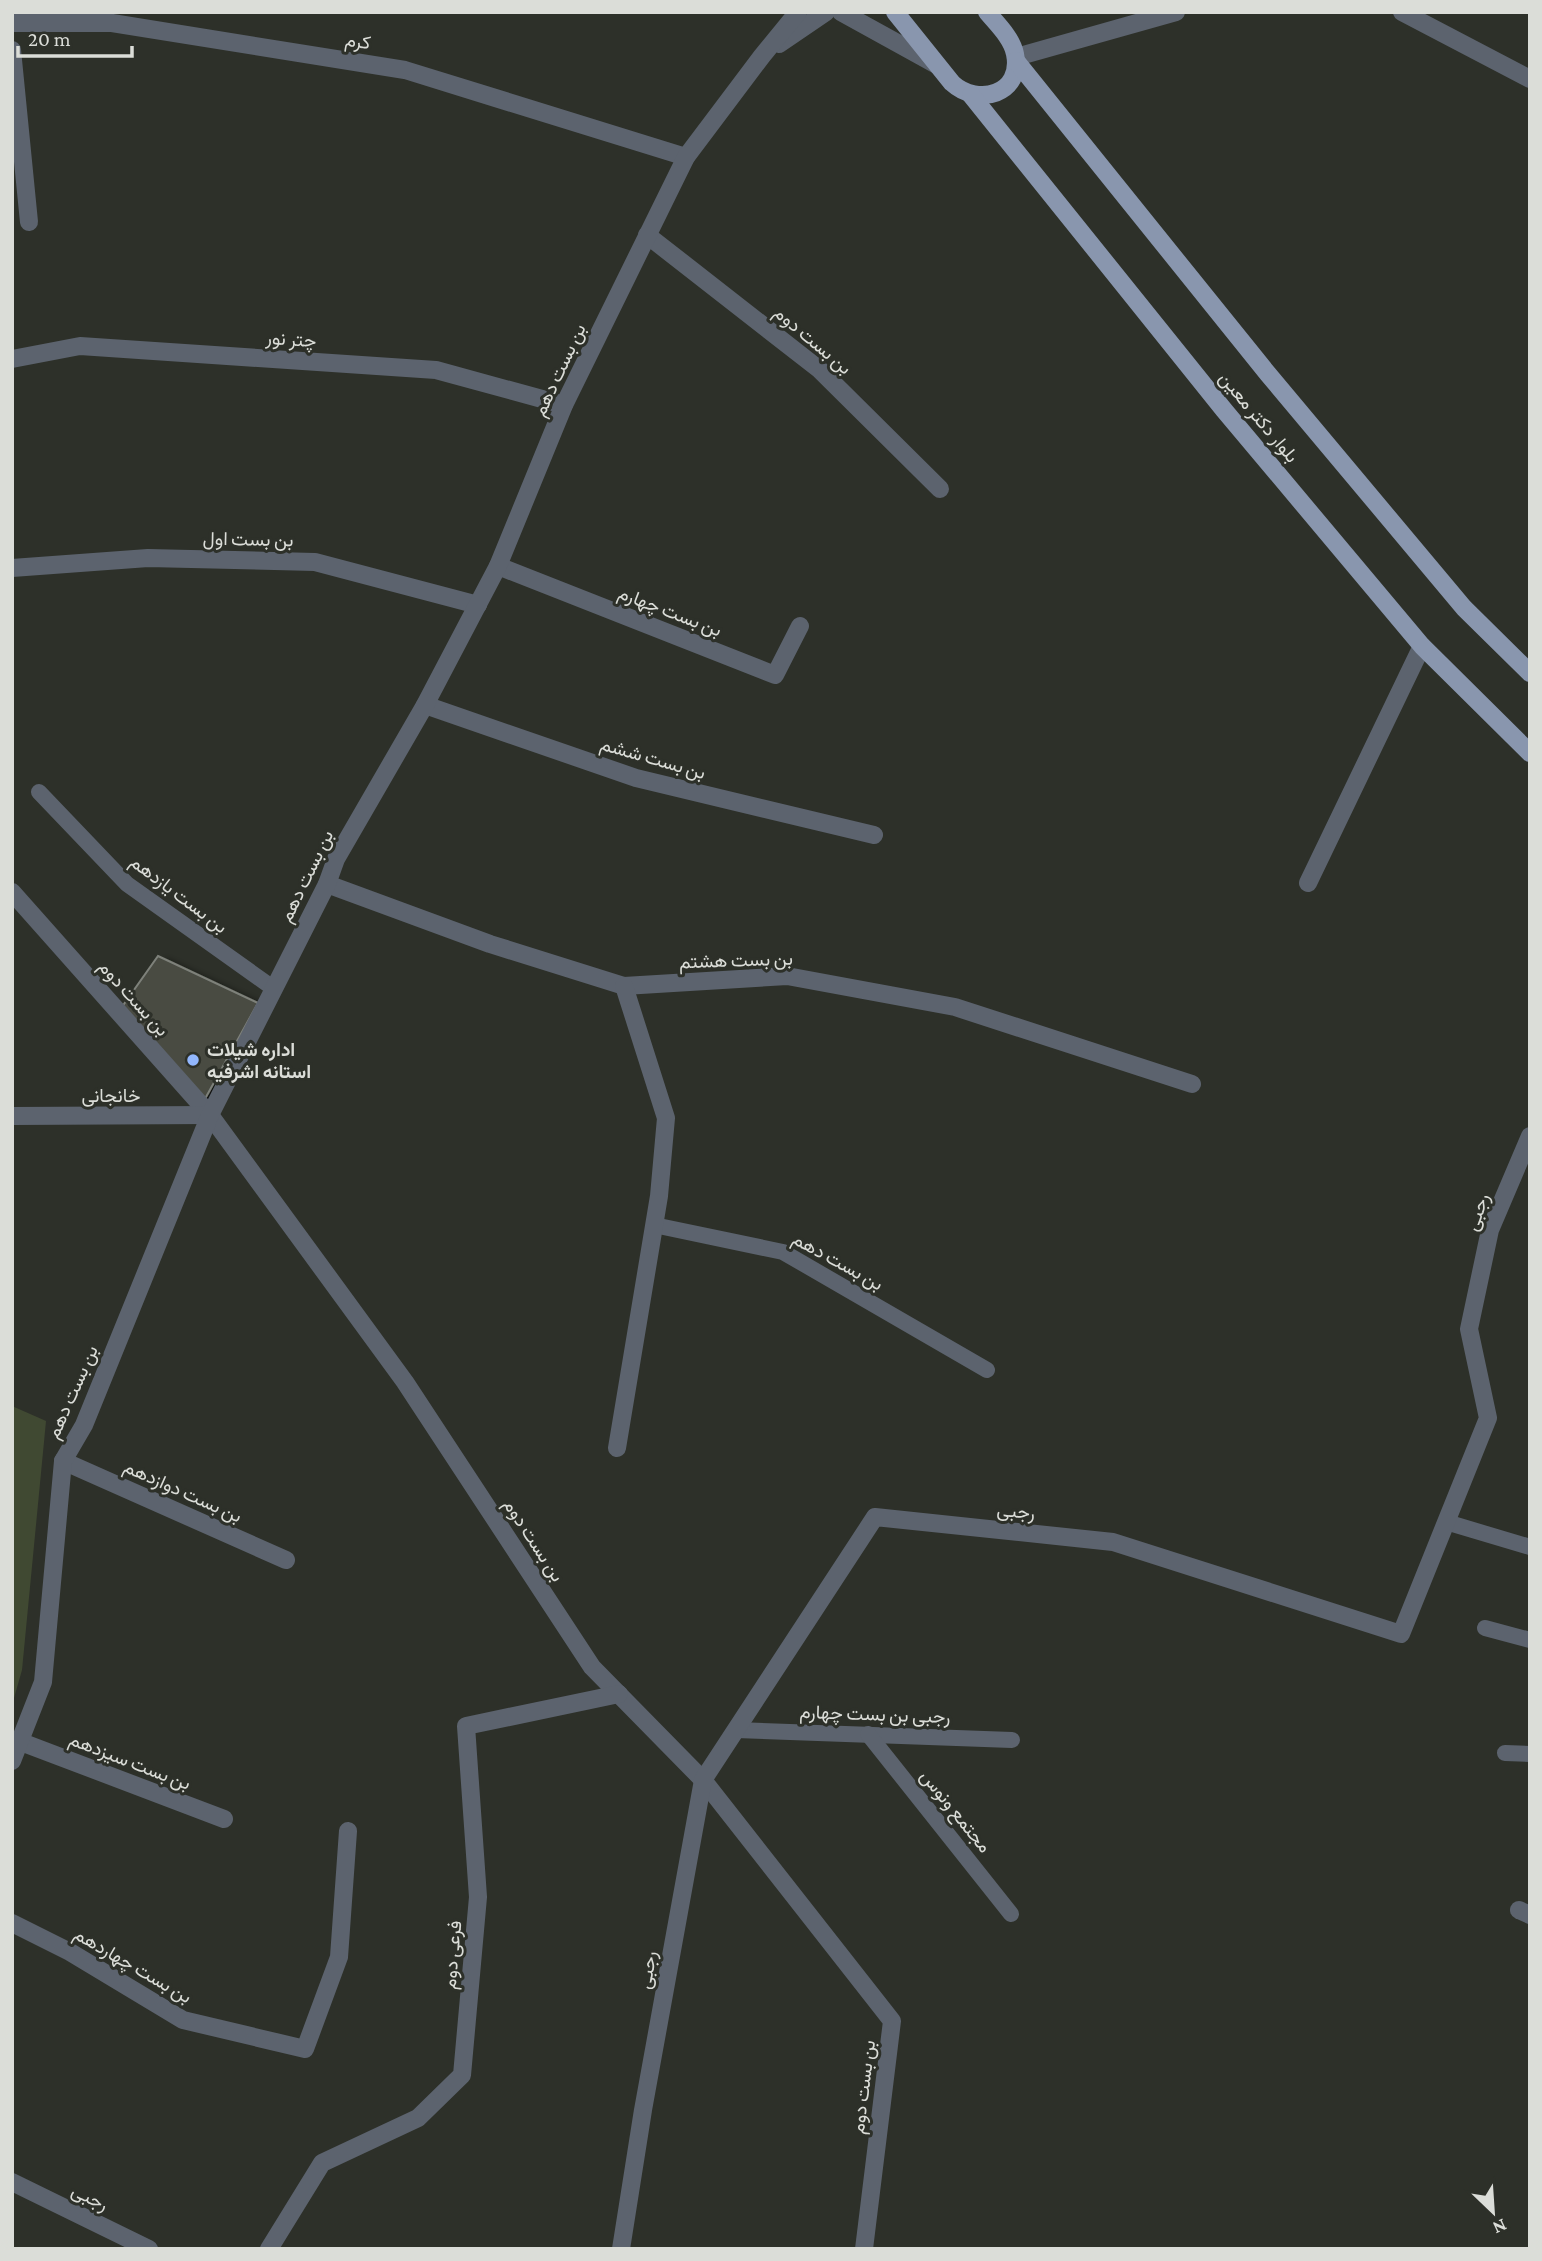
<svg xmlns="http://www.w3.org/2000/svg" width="1542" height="2261" font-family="'Crimson Pro',Vazirmatn,serif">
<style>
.green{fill:#404932}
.building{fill:#484b43;stroke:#7e817a;stroke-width:2;filter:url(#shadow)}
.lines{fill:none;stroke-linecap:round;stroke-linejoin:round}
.service{stroke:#5c636e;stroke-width:16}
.minor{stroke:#5c636e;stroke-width:18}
.primary{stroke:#8996ae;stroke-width:18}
.poi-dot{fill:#92b7fd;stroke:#2d3029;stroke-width:2.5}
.labels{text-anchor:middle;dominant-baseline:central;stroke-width:6;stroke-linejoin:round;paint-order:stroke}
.street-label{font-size:19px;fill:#dbddd8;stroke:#2d3029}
.poi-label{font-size:19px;font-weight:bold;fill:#dbddd8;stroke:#2d3029;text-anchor:start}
</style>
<defs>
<filter id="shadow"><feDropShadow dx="8" dy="4.5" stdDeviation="3.5" flood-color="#0009"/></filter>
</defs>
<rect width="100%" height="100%" fill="#2d3029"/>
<path class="green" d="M12,1406l34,15 -24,249 -10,35z"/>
<path class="building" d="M158,956l100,47 -57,103 -84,-92z"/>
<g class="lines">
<g class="service">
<path d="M39,792l88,92 146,104"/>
<path d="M654,1225l129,27 204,118"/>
<path d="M1446,1522l84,25"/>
<path d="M1485,1628l45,12"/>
<path d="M736,1730l276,10"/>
<path d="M868,1734l143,180"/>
<path d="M1505,1753l25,1"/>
</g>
<g class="minor">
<path d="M841,12l96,53"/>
<path d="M1402,12l128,67"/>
<path d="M12,23h100l293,47 281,87"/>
<path d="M779,44l47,-32"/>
<path d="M12,50l17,172"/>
<path d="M1016,57l160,-45"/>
<path d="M647,235l173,135 120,119"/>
<path d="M12,359l68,-13 356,24 128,35"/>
<path d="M498,566l277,109 25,-49"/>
<path d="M12,568l136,-10 167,4 163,43"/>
<path d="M425,705l211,73 238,57"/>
<path d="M1308,883l114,-237"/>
<path d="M327,884l163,60 134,42 163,-10 168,31 237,77"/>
<path d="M12,892l198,223 195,267 187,285 111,113 189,241 -28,228"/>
<path d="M12,1116l198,-1"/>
<path d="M617,1448l42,-252 7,-78 -42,-132"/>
<path d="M63,1461l223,99"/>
<path d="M21,1742l203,77"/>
<path d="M12,1761l31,-79 20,-221 21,-36 126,-310 117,-231 9,-25 89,-154 73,-139 66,-161 122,-248 76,-101 36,-44"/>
<path d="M1519,1910l11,5"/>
<path d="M12,1923l58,29 113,68 122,29 34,-92 9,-126"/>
<path d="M12,2182l137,67"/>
<path d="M269,2249l53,-86 96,-45 44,-43 16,-178 -12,-171 153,-32"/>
<path d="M621,2249l22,-139 60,-330 172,-263 238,25 288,92 87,-216 -19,-89 21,-99 40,-94"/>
</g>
<g class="primary">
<path d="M895,12l57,71c26,24 71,11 63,-29 -3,-16 -18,-30 -28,-42"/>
<path d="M1016,61l252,313 196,234 66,65"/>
<path d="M971,95l253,315 198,236 108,107"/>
</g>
</g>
<circle class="poi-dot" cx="193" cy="1060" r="7"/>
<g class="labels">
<g class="street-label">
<text transform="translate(358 41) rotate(9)">کرم</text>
<text transform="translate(291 339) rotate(4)">چتر نور</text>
<text transform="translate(813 340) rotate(40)">بن بست دوم</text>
<text transform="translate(559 370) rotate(-65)">بن بست دهم</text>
<text transform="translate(1259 417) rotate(50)">بلوار دکتر معین</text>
<text transform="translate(248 539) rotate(1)">بن بست اول</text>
<text transform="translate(670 611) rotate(21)">بن بست چهارم</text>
<text transform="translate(653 758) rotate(16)">بن بست ششم</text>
<text transform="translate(306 876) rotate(-64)">بن بست دهم</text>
<text transform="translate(179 894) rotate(37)">بن بست یازدهم</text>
<text transform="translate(736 960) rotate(-2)">بن بست هشتم</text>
<text transform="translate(134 998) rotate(48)">بن بست دوم</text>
<text x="111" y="1095">خانجانی</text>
<text transform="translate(1477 1212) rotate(-70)">رجبی</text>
<text transform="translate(838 1261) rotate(29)">بن بست دهم</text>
<text transform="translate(72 1392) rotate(-66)">بن بست دهم</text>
<text transform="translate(183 1491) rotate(24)">بن بست دوازدهم</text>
<text transform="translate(1016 1511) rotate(6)">رجبی</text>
<text transform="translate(534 1540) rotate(57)">بن بست دوم</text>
<text transform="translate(875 1714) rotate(2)">رجبی بن بست چهارم</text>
<text transform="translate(130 1761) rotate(21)">بن بست سیزدهم</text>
<text transform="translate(956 1811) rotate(51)">مجتمع ونوس</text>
<text transform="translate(452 1955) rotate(-85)">فرعی دوم</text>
<text transform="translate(133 1965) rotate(30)">بن بست چهاردهم</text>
<text transform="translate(647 1970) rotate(-80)">رجبی</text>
<text transform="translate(863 2087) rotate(-83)">بن بست دوم</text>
<text transform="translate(90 2197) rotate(26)">رجبی</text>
</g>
<g class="poi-label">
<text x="207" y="1049">اداره شیلات<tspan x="207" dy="22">استانه اشرفیه</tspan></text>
</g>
</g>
<rect width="1542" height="2261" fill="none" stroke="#dbddd8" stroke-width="28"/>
<g transform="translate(1493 2212) rotate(155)" stroke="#2d3029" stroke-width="5" paint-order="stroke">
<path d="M0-5L12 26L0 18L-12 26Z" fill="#dbddd8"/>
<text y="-10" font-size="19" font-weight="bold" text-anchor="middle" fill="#dbddd8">N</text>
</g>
<path d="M18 46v10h114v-10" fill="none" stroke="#dbddd8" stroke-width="3.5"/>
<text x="28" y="46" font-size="21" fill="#dbddd8" stroke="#2d3029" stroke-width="5" paint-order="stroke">20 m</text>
</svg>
